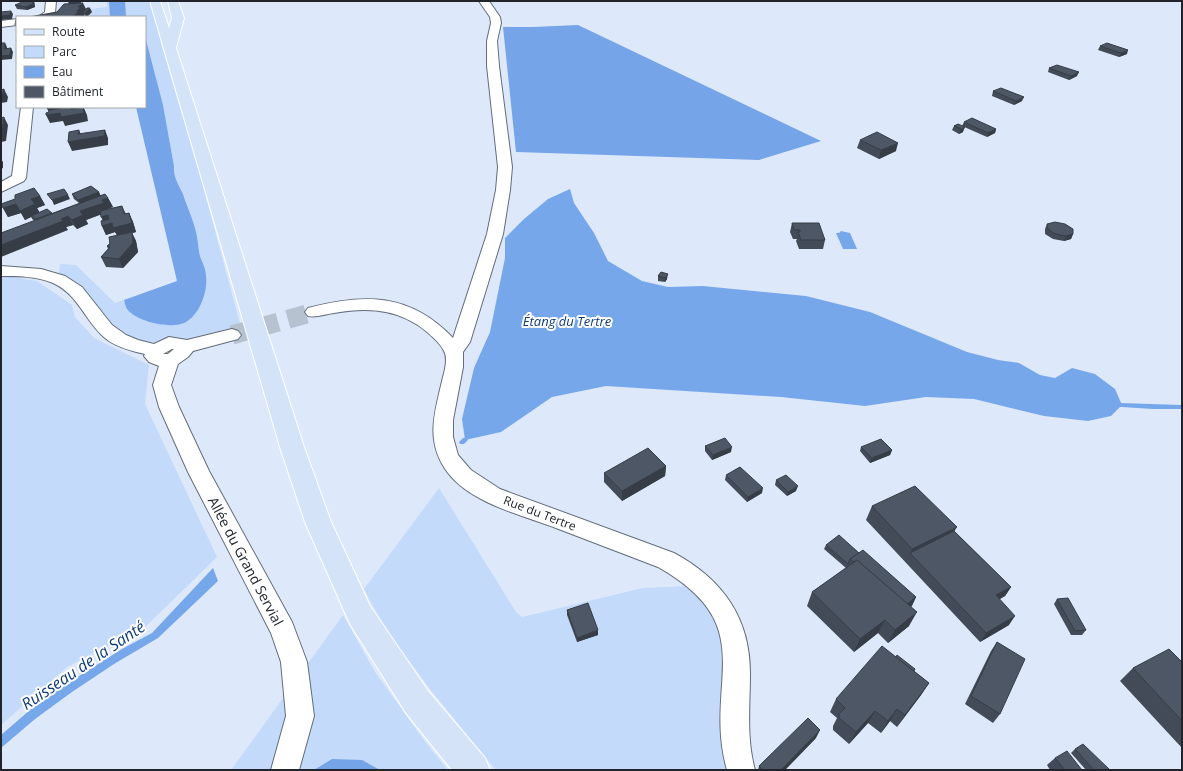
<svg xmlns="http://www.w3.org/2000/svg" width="1183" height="771" font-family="'Open Sans',sans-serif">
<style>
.green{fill:#c3dafb}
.forest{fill:#75a4e8}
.water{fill:#77a7eb}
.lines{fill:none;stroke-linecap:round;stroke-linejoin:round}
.stream{fill:#77a7eb;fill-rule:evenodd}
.minor-tunnel{stroke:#b7c2d1;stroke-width:19;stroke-dasharray:19 10;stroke-linecap:butt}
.minor-casing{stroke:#626c7a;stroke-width:2}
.major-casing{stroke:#fff;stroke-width:2}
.minor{fill:#fff;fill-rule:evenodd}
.major{fill:#d4e3f8;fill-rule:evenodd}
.wall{fill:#424b57}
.shaded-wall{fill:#363d47}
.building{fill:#4d5765;stroke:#363d47}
.labels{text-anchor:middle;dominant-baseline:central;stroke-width:4;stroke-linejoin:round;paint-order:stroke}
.street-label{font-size:12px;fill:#21252b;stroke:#fff}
.water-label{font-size:13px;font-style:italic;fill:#0f3c78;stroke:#fff}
.near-street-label{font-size:14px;fill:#21252b;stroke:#fff}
.near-water-label{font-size:16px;font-style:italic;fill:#0f3c78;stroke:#fff}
</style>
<rect width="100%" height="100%" fill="#dde9fa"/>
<g class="green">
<path d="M107,1h44l11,46 36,121 43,159 -26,6v2c-35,5 -84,19 -109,-15 -2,-3 -3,-7 -6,-11 -10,-15 -26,-26 -41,-35l1,-10 16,1 39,38 9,-3 2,8 80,-32c-9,-29 -13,-59 -25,-87 -4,-8 -8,-14 -7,-23l-11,-61 -18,-69v-19h-90l5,-4 47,-6z"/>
<path d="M1,275l36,6 35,24 3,12 19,21 55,27 -4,39 72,153 -73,71 -77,39 -66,58z"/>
<path d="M439,488l77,124 6,5 121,-29 42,-2 10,5 10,7 17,32 10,140h-236c-23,-27 -44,-54 -66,-81 -24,-32 -48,-63 -66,-100z"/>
<path d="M343,615l32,57 51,71 22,27h-217z"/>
</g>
<g class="forest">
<path d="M109,1h16l1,16h-16z"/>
<path d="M578,25l243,116 -62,19 -243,-8 -13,-125h30z"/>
<path d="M145,36l18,69 11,61c-1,11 5,19 9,28 4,13 10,25 13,38 2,8 2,16 4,24 2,6 6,13 6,20 2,15 -6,38 -20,46 -14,8 -49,0 -59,-13 -2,-3 -2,-6 -3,-9l53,-19 -41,-174h9z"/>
<path d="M332,759l30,1 18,10h-66z"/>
</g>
<g class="water">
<path d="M570,189l4,14 20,30 14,28 34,20 26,6 35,-1 103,10 64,16 97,40 31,8 21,3 21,12 15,3 17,-10 23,6 20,15 7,16 -11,11 -23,5 -44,-5 -70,-17 -48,-2 -61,9 -84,-9 -175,-11 -54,11 -51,35 -36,8 -3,-21 12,-51 16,-36 15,-74v-20l19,-19 24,-20z"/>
<path d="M841,231l9,2 7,16h-14l-7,-16h3z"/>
<path d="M213,568l5,13 -60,57 -44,26 -42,28 -37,27 -34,29v-13l29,-25 38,-27 54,-34 30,-16z"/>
</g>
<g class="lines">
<g class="stream">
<path d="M1120,403l62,2v4h-29l-31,-2h-2l-1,-2z"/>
<path d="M463,438h4l1,2 -4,4h-4l-1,-2z"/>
</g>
<path class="minor-tunnel" d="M232,335l82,-23"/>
<defs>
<g id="minor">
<path d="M46,1h10l-1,12 -5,4h-12l7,-5z"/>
<path d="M479,1h10l11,16 1,6 -4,18 2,25 13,101 -2,23 -7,44 -33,108 -7,10v15l-10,53v17l5,18 13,15 29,19 174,64c48,26 76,64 76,120 0,33 -4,65 5,97h-28c-25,-88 37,-143 -69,-203 -34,-13 -68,-26 -102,-39 -35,-13 -85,-25 -108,-55 -24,-32 -13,-61 -5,-96 2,-7 5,-19 1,-26 -4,-9 -21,-23 -28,-27 -26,-16 -53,-16 -82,-11 -9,1 -17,5 -26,3l-3,-4 3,-4c57,-15 102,-15 145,30l34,-104 9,-44 2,-23 -11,-101v-25l4,-18 -1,-6z"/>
<path d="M17,19v6l-16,2v-6z"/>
<path d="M21,107h12l-7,71 -2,3 -23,11v-10l11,-6z"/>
<path d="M1,266l40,3 24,7 17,11 30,38 14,10 12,5 16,4 15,-7 18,3 45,-11 6,2 3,4 -3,4 -45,12 -5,6 -10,7 -7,21 8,22 30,64 83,151 15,40 7,54 -15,54h-28l15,-54 -5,-54 -10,-29 -83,-161 -29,-65 -6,-22 6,-19 -10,-4 -5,-6 1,-2c-14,-3 -29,-7 -40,-16 -20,-17 -27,-44 -52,-55 -17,-7 -35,-7 -52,-7zM172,349h2l-6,5h-5z"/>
</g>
<path id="major" d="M150,1h10l9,27 3,-10 -4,-17h10l6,17 -8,30 128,399 27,75 39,84 58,85 57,67 5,12h-38l-46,-57 -56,-89 -4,-9 -41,-93 -25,-75z"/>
</defs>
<use href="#minor" class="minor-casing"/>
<use href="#major" class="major-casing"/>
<use href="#minor" class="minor"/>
<use href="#major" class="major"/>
</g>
<g class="wall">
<path d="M34,1l1,6 -8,3 -10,-1 -2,-4 5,-2z"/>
<path d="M1100,46l27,8 -8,3 -21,-7z"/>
<path d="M1049,68l28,8 -8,4 -21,-8z"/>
<path d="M993,91l29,10 -8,4 -22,-9z"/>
<path d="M964,122l32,7 -1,4 -8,4 -25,-11z"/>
<path d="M958,124l5,8 -4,2 -7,-4 2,-4z"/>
<path d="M860,140l36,11 -17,8 -22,-11z"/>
<path d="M99,192l1,3 8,3 5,9 -6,2 15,-3 4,8 3,-1 4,9 3,10 -4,1 4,8 2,11 -15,16 -17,-1 -5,-10 7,-8 -1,-3 10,-11 -2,-3 -9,3 -4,-9 1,-6 -2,-6 -15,6 2,4 -11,5 -4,-4 -7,2 2,3 -35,-10 -2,-3 -6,3 -4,-7 -13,4 -5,-9 37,-12 5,9 -8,3 2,4 13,1 27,-10 -5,-4 -2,-5z"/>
<path d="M792,223l33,17 -2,9h-24l-3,-8 1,-2h-4l-3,-7z"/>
<path d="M1047,224l26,10 -2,5 -7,2 -11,-2 -8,-5v-5z"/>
<path d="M661,272l6,7 -2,3 -7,-1v-5z"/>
<path d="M705,446l26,6 -19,8 -7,-9z"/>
<path d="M861,447l31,3 -2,5 -20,8 -10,-12z"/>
<path d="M666,466l-1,10 -43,25 -18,-19v-9z"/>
<path d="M726,475l36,18 -15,9 -22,-22z"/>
<path d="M776,480l20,11 -9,5 -12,-11z"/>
<path d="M872,506l82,25 57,56 -6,9 -6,3 10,26 -29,17 -114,-122z"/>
<path d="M826,545l33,8 57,44 -5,10 -2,19 -21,17 -10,-10 -24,19 -47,-46 5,-14 34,-24 -22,-19z"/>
<path d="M1057,599l29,31 -4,5h-11l-17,-31z"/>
<path d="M567,610l31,25 -21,7 -10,-27z"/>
<path d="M997,642l3,72 -7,9 -28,-19 26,-53z"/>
<path d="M1182,662v86l-62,-67 13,-13z"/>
<path d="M914,671l15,12 -8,12 -24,32 -7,-6 -9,12 -13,-10 -19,21 -16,-14v-4l4,-8 -7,-6 6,-13z"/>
<path d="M816,738l-31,32h-27l1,-4z"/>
<path d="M1075,749l35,21h-24l-15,-17z"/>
<path d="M1055,758l27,12h-32l-3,-5z"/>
</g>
<g class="shaded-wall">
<path d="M33,1h2h-1l1,6 -8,3 -1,-3z"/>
<path d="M68,1h13v2l-12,2z"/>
<path d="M83,3l4,8 3,-3 2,4 -5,5h-1l-2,-4 1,4h-16l2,-6z"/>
<path d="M11,11l2,3 -1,5 -11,1v-4z"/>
<path d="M5,43l2,4 -1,6 -2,-4z"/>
<path d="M11,48l2,4 -1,7 -11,1v-4z"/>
<path d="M1128,50l-1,4 -8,3 2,-4z"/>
<path d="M1079,72l-2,4 -8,4 2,-4z"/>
<path d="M4,89l4,8 -1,5 -6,1v-9z"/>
<path d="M1024,97l-2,4 -8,4 2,-4z"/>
<path d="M46,107h46l-8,1 3,7 1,6 -23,5 -2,-5 -13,2 -4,-8 25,-4 -21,3z"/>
<path d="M4,117l4,8 -2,16 -5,1v-9z"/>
<path d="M965,127l-2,5 -4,2 2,-5z"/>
<path d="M996,129l-1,4 -8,4 1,-4z"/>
<path d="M79,130l4,9 22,-9 3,8v7l-36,6 -4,-9 10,-8z"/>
<path d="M898,143l-2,8 -17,8 2,-9z"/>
<path d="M1,159l2,3v6l-2,1z"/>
<path d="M99,192l2,5 -21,7 -2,-4z"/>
<path d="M68,195l2,4 -16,6 -2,-5z"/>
<path d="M40,196l5,9 -8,3 3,5 -9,3v1l-6,3 -5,-9 11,-12z"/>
<path d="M108,198l5,9 -6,2 1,3 -22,8 2,4 -11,5 -5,-9 8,-9 22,-11z"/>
<path d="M16,204l5,9 -13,4 -5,-9z"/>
<path d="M129,213l4,9 3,10 -4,1 4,8 2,11 -15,16 -4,-9 -1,-22 -3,-5 -9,3 -4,-9 3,-1 -4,-8 7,-2 6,13z"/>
<path d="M68,216l5,9 -7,2 2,3 -67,27v-12z"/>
<path d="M1073,234l-2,5 -7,2 2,-5z"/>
<path d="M668,274l-1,5 -2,3v-4z"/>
<path d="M732,447l-1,5 -19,8 1,-5z"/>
<path d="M892,450l-2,5 -20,8 2,-5z"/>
<path d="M666,466l-1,10 -43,25v-10z"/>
<path d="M798,486l-2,5 -9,5 1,-4z"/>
<path d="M763,488l-1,5 -15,9 1,-5z"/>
<path d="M957,527l-8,13 -39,13 2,-4z"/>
<path d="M1011,587l-6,9 -15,9 6,-10z"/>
<path d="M916,597l-4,9 -13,10 5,-9z"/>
<path d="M917,612l-8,14 -21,17 7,-13z"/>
<path d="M1015,616l-6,9 -29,17 6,-9z"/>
<path d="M885,620l-7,13 -24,19 6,-13z"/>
<path d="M598,630v5l-21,7v-4z"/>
<path d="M929,683l-8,12 -24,32 8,-12z"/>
<path d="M897,709l-7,12 -9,12 7,-12z"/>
<path d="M875,711l-7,12 -19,21 7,-12z"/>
<path d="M820,730l-4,8 -31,32h-4z"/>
</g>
<g class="building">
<path d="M21,1h12v3l-7,3 -11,-2 5,-2z"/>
<path d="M83,3l-5,4h3l-4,4h2l-5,5 -5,1h-40l28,-5 7,-8z"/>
<path d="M87,8h3l-6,6 -1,-1z"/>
<path d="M11,11l-1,4 -9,1v-4z"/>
<path d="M16,19h1v6h-2z"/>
<path d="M1,43h4l-1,6 7,-1 -1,7 -9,1z"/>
<path d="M1107,43l21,7 -7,3 -21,-7z"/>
<path d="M1057,65l22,7 -8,4 -22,-8z"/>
<path d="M1001,88l23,9 -8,4 -23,-10z"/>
<path d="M4,89l-1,5h-2v-4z"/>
<path d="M61,107h10v2l12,-2 1,6 -23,4 -1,-4 -14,2v-2l3,-1v-2l12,-2z"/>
<path d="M4,117l-2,16h-1v-15z"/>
<path d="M972,118l24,11 -8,4 -24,-11z"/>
<path d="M958,124l7,3 -4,2 -7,-3z"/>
<path d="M79,130l-1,4 27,-4 -1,6 -36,6 1,-10z"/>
<path d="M877,132l21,11 -17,7 -21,-10z"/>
<path d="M91,186l8,6 -21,8 -6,-6z"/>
<path d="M34,188l6,8 -9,3 4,5 -15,7 -4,-7 -13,4 -2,-4 14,-5v-4z"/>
<path d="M64,189l4,6 -16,5 -5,-6z"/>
<path d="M105,194l3,4 -6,2 2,3 -24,8 3,4 -11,5 -4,-4 -7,3 2,2 -62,24v-12z"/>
<path d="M122,206l2,8 5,-1 3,10 -19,5 -1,-5 -10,3 -1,-5 8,-2 -1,-4 -7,2 -1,-6z"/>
<path d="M47,209l5,4 -16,6 -5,-3z"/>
<path d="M1055,222l10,2 8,5v5l-7,2 -11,-2 -7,-5 -1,-5z"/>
<path d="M792,223h27l6,17h-24l-3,-8h2v-2h-6z"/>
<path d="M132,232l1,11 -14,16 -18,-2 9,-10 -3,-1 3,-2 -1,-7z"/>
<path d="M661,272l7,2 -3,4 -7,-2z"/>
<path d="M725,438l7,9 -19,8 -8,-9z"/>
<path d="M881,439l11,11 -20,8 -11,-11z"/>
<path d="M648,448l18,18 -44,25 -18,-18z"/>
<path d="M740,467l23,21 -15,9 -22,-22z"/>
<path d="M786,475l12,11 -10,6 -12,-12z"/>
<path d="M915,486l42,41 -45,22 -40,-43z"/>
<path d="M954,531l57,56 -15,8 19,21 -29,17 -76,-80z"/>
<path d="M839,535l20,18 -9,6 -2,5 -22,-19z"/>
<path d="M863,550l53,47 -9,7 -50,-44 -3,2 -4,-3z"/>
<path d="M857,560l60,52 -22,18 -10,-10 -25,19 -48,-47z"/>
<path d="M1068,598l18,32 -11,1 -18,-32z"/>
<path d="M588,603l10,27 -21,8 -10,-28z"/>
<path d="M997,642l28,17 -25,55 -29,-18z"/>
<path d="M882,646l47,37 -24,32 -8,-6 -9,12 -13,-10 -19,21 -17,-14v-4l6,-6 -9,-9z"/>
<path d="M1169,649l13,13v59l-49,-53z"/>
<path d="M897,655l18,14 -1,2 -18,-14z"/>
<path d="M808,718l12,12 -39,40h-18l-4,-4z"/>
<path d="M1083,744l27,26h-16l-19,-21z"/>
<path d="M1067,751l15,19h-17l-10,-12z"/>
</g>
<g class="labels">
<g class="street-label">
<text transform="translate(540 513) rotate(21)">Rue du Tertre</text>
</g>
<g class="water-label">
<text x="567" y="321">Étang du Tertre</text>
</g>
<g class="near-street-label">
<text transform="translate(246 561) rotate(62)">Allée du Grand Servial</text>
</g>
<g class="near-water-label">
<text transform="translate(83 665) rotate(-34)">Ruisseau de la Santé</text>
</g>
</g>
<rect width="1183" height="771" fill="none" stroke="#21252b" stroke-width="4"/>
<rect x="16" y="16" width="130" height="92" fill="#ffffff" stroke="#a6a8aa"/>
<rect x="24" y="29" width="20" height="6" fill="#d4e3f8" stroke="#a6a8aa"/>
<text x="52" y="36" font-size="12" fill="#21252b">Route</text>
<rect x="24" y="46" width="20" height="12" fill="#c3dafb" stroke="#a6a8aa"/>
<text x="52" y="56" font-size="12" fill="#21252b">Parc</text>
<rect x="24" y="66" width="20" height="12" fill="#77a7eb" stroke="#a6a8aa"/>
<text x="52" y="76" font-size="12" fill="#21252b">Eau</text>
<rect x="24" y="86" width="20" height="12" fill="#4d5765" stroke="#a6a8aa"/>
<text x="52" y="96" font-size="12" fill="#21252b">Bâtiment</text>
</svg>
